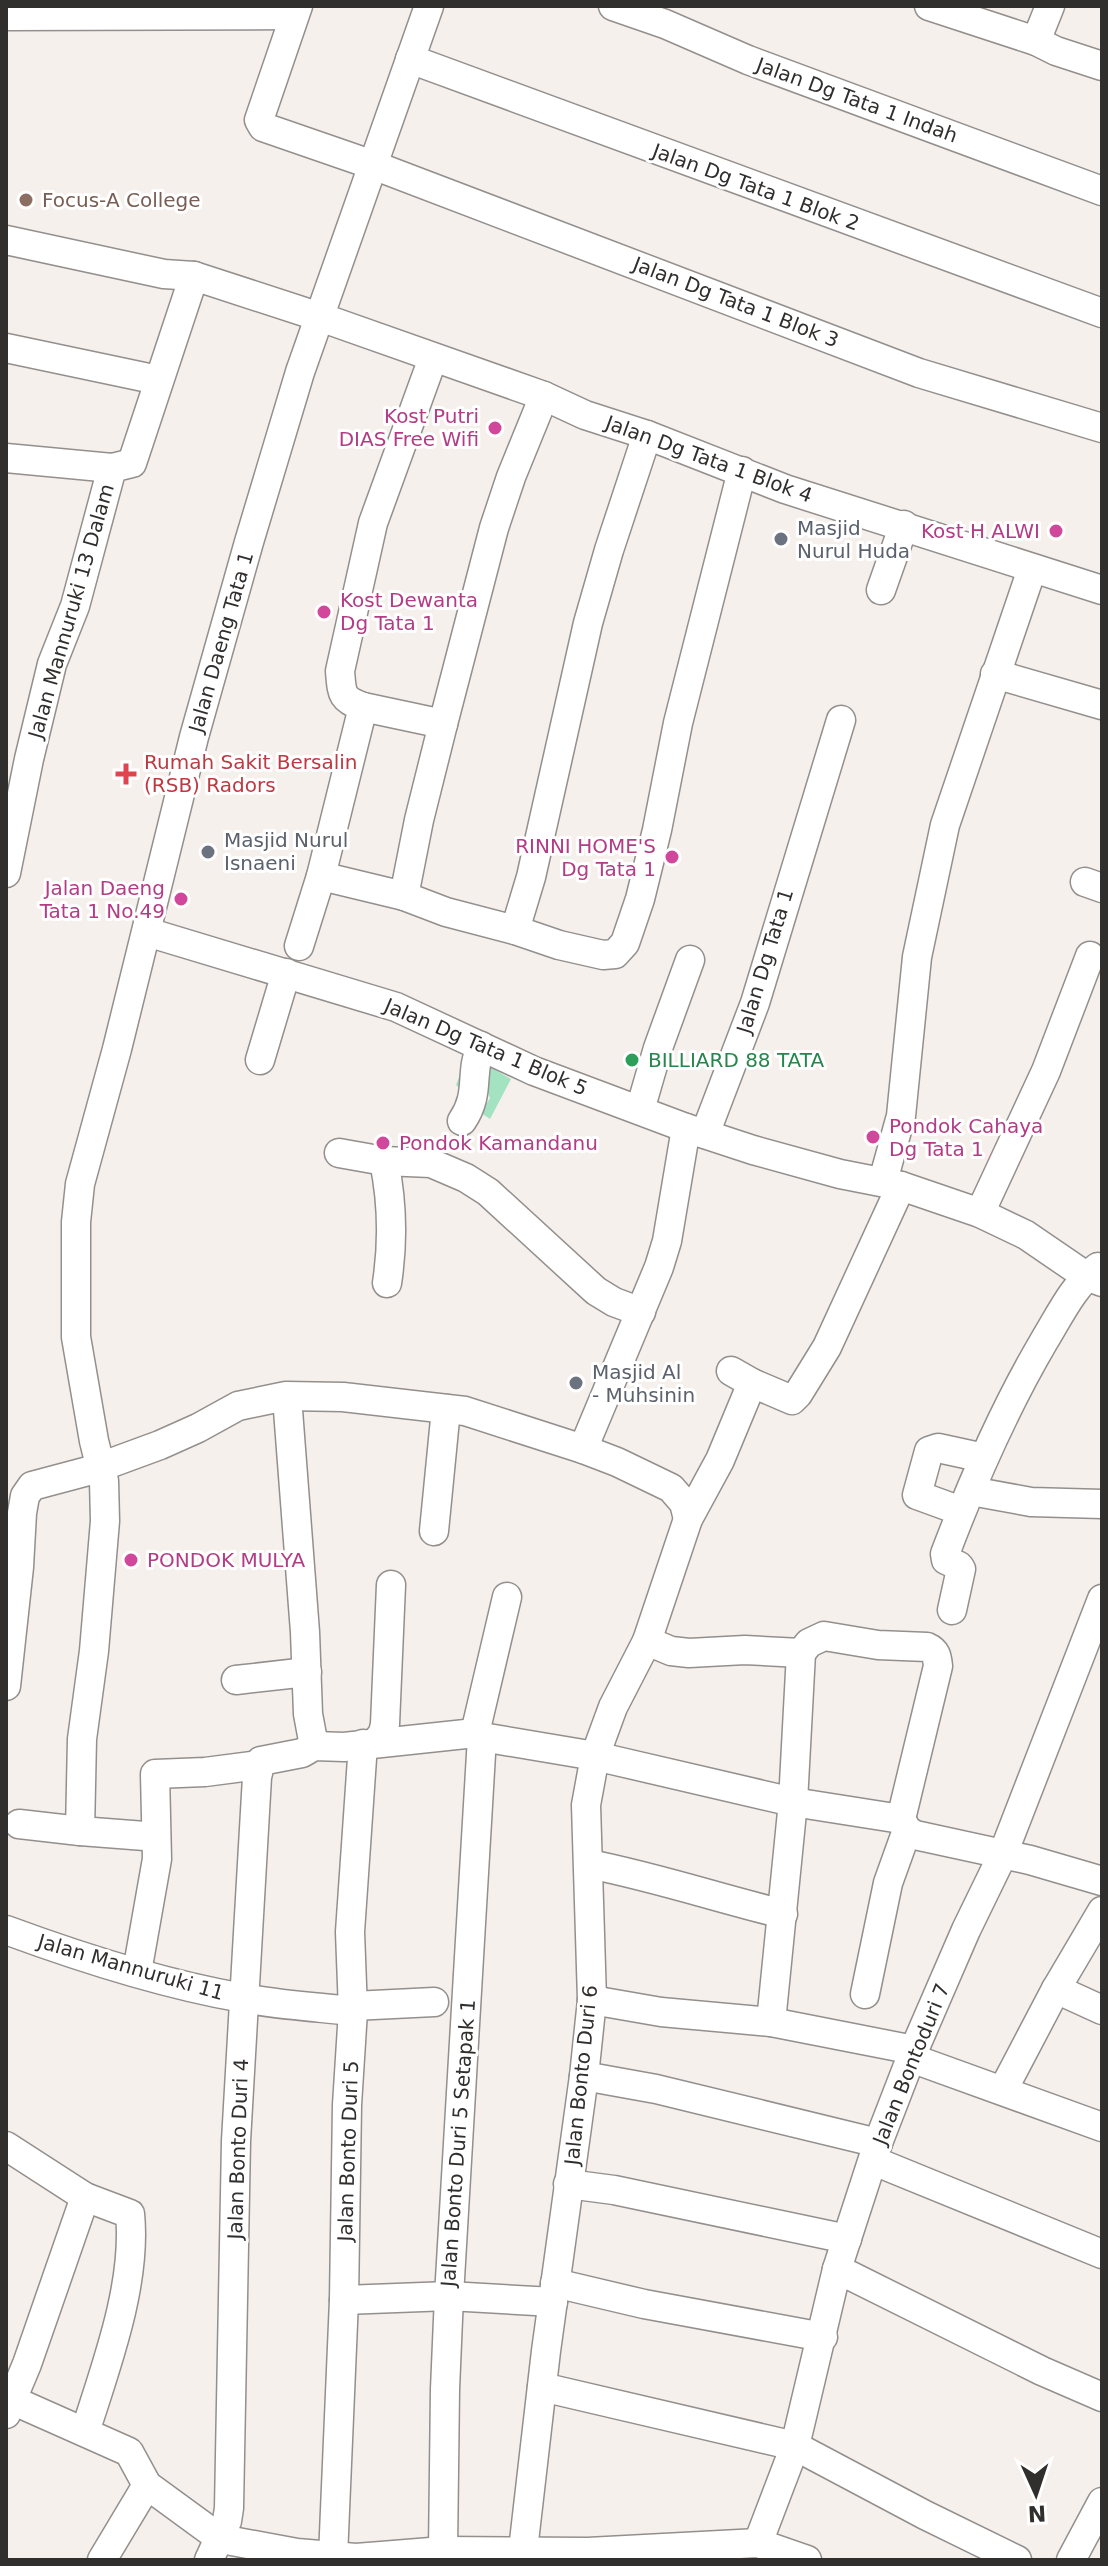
<svg xmlns="http://www.w3.org/2000/svg" width="1108" height="2566" font-family="'DejaVu Sans',sans-serif">
<style>
.green{fill:#a4e3c2}
.lines{fill:none;stroke-linecap:round;stroke-linejoin:round}
.minor-casing{stroke:#938f8c;stroke-width:31}
.minor{stroke:#fff;stroke-width:28}
.education-dot{fill:#8d6e63;stroke:#fff;stroke-width:3}
.hotel-dot{fill:#d1479c;stroke:#fff;stroke-width:3}
.worship-dot{fill:#6b7280;stroke:#fff;stroke-width:3}
.health-dot{fill:#e0444e;stroke:#fff;stroke-width:3}
.leisure-dot{fill:#2e9e5b;stroke:#fff;stroke-width:3}
.labels{text-anchor:middle;dominant-baseline:central;stroke-width:6;stroke-linejoin:round;paint-order:stroke}
.street-label{font-size:20px;fill:#312f2e;stroke:#fff}
.education-label{font-size:20px;fill:#785e54;stroke:#fff;text-anchor:start}
.hotel-label{font-size:20px;fill:#b23c85;stroke:#fff;text-anchor:end}
.worship-label{font-size:20px;fill:#5b616d;stroke:#fff;text-anchor:start}
.health-label{font-size:20px;fill:#be3a42;stroke:#fff;text-anchor:start}
.leisure-label{font-size:20px;fill:#27864d;stroke:#fff;text-anchor:start}
</style>
<rect width="100%" height="100%" fill="#f6f0ed"/>
<path class="green" d="M473,1057l38,22 -21,40 -9,-6 9,-15 -6,-14 -22,6 -6,-5 5,-13z"/>
<g class="lines">
<defs>
<g id="minor">
<path d="M298,6l-39,114 4,7 110,38 546,208 183,55"/>
<path d="M613,6l52,18 83,36 354,131"/>
<path d="M929,6l107,35 14,-35"/>
<path d="M6,16l288,-1"/>
<path d="M1036,41l20,10 46,15"/>
<path d="M410,59l692,254"/>
<path d="M6,240l158,34 30,2 126,41 224,79 41,19 62,20 138,54 317,101"/>
<path d="M6,348l152,32"/>
<path d="M6,458l106,10"/>
<path d="M881,590l23,-65"/>
<path d="M995,674l107,31"/>
<path d="M363,707c-22,-8 -21,-13 -23,-36l33,-148 60,-165"/>
<path d="M6,873l23,-114 23,-95 23,-58 37,-138 20,-5 62,-187"/>
<path d="M321,876l83,20 15,-76 24,-96"/>
<path d="M1085,882l17,6"/>
<path d="M404,896l42,16 69,18 44,15 44,10 12,-1 10,-11 15,-44 17,-69 21,-107 64,-252"/>
<path d="M515,930l16,-53 57,-254 21,-73 38,-115"/>
<path d="M147,932l249,75 138,64 152,57 67,22 87,24 61,12 79,27 46,22 60,41 16,6"/>
<path d="M299,946l22,-70 42,-169 80,17 51,-196 17,-51 33,-81"/>
<path d="M260,1060l26,-87"/>
<path d="M640,1110l18,-62 32,-88"/>
<path d="M462,1121c19,-28 7,-47 19,-75"/>
<path d="M705,1134l50,-131 86,-283"/>
<path d="M339,1153l45,8 47,2 35,15 22,14 108,99 18,11 27,10"/>
<path d="M384,1161c8,39 9,83 3,122"/>
<path d="M883,1181l18,-65 16,-159 28,-132 87,-256"/>
<path d="M980,1213l66,-142 44,-115"/>
<path d="M731,1371l21,12"/>
<path d="M287,1397l18,235 3,82 6,32"/>
<path d="M583,1449l76,-182 8,-26 19,-113"/>
<path d="M971,1491l60,11 71,2"/>
<path d="M961,1511l-44,-16 12,-44 9,-3 46,10"/>
<path d="M434,1531l12,-122"/>
<path d="M952,1610l9,-41 -2,-3 -13,-6 -1,-6c28,-74 59,-145 99,-213 16,-26 29,-55 54,-74"/>
<path d="M647,1641l24,10 18,2 56,-3 56,3"/>
<path d="M801,1653l8,-10 15,-7 54,9 49,2c9,4 10,9 11,19l-37,153"/>
<path d="M236,1680l71,-8"/>
<path d="M6,1686l13,-119 3,-54 3,-17 7,-10 60,-16 68,-25 38,-17 40,-22 48,-10 57,1 122,14 118,38 34,13 54,26 13,15 4,16"/>
<path d="M475,1733l32,-136"/>
<path d="M376,1742l7,-9 2,-9 6,-139"/>
<path d="M901,1819l6,11 8,5 115,25 72,21"/>
<path d="M19,1824l61,7 2,-92 12,-88 11,-130 -1,-40 -10,-40 -18,-104v-115l4,-38 37,-135 77,-312 55,-195 51,-170 129,-366"/>
<path d="M80,1831l65,5"/>
<path d="M589,1864c66,13 129,34 194,50"/>
<path d="M6,1930c76,28 156,54 237,68 36,7 73,9 110,13"/>
<path d="M137,1972l20,-113 -2,-85 50,-2 54,-7"/>
<path d="M1056,1989l46,21"/>
<path d="M865,1994l23,-111 19,-53"/>
<path d="M592,2000l69,12 110,10 143,28"/>
<path d="M353,2006l81,-4"/>
<path d="M771,2022l22,-220 8,-149"/>
<path d="M911,2058l191,69"/>
<path d="M584,2076l72,13 222,54"/>
<path d="M1003,2090l53,-101 46,-78"/>
<path d="M6,2146l79,51 45,17c7,70 -24,152 -45,218"/>
<path d="M874,2161l228,93"/>
<path d="M568,2184l46,6 233,49"/>
<path d="M837,2269l205,102 60,26"/>
<path d="M555,2283l89,21 179,33"/>
<path d="M344,2300l105,-4 104,6"/>
<path d="M542,2387l253,59 130,69 92,45"/>
<path d="M12,2400l117,52 18,33 74,54 76,14 59,5 87,-7 145,1 170,-9 49,17"/>
<path d="M6,2414l21,-50 58,-167"/>
<path d="M758,2543l37,-97 42,-177 41,-126 36,-93 52,-120 37,-76 99,-255"/>
<path d="M523,2550l23,-199 38,-275 8,-76 -6,-195 9,-49 18,-49 34,-66 41,-122 32,-59 32,-77 40,17 6,-6 29,-47 74,-161"/>
<path d="M443,2551l2,-162 4,-93 33,-559"/>
<path d="M333,2557l11,-257 3,-195 6,-94 -3,-79 13,-188"/>
<path d="M102,2560l45,-75"/>
<path d="M209,2560l18,-39 2,-13 7,-367 21,-364 4,-16 41,-8 12,-7 30,1 131,-14 7,4 113,19 198,46 108,17"/>
<path d="M1071,2560l31,-58"/>
</g>
</defs>
<use href="#minor" class="minor-casing"/>
<use href="#minor" class="minor"/>
</g>
<circle class="education-dot" cx="26" cy="200" r="8"/>
<g class="hotel-dot">
<circle cx="495" cy="428" r="8"/>
<circle cx="1056" cy="531" r="8"/>
<circle cx="324" cy="612" r="8"/>
<circle cx="672" cy="857" r="8"/>
<circle cx="181" cy="899" r="8"/>
<circle cx="873" cy="1137" r="8"/>
<circle cx="383" cy="1143" r="8"/>
<circle cx="131" cy="1560" r="8"/>
</g>
<g class="worship-dot">
<circle cx="781" cy="539" r="8"/>
<circle cx="208" cy="852" r="8"/>
<circle cx="576" cy="1383" r="8"/>
</g>
<path class="health-dot" d="M122 762h8v8h8v8h-8v8h-8v-8h-8v-8h8z"/>
<circle class="leisure-dot" cx="632" cy="1060" r="8"/>
<g class="labels">
<g class="street-label">
<text transform="translate(857 100) rotate(20)">Jalan Dg Tata 1 Indah</text>
<text transform="translate(756 187) rotate(20)">Jalan Dg Tata 1 Blok 2</text>
<text transform="translate(736 302) rotate(21)">Jalan Dg Tata 1 Blok 3</text>
<text transform="translate(709 459) rotate(20)">Jalan Dg Tata 1 Blok 4</text>
<text transform="translate(71 611) rotate(-74)">Jalan Mannuruki 13 Dalam</text>
<text transform="translate(221 642) rotate(-74)">Jalan Daeng Tata 1</text>
<text transform="translate(765 961) rotate(-73)">Jalan Dg Tata 1</text>
<text transform="translate(486 1047) rotate(23)">Jalan Dg Tata 1 Blok 5</text>
<text transform="translate(131 1967) rotate(16)">Jalan Mannuruki 11</text>
<text transform="translate(911 2064) rotate(-68)">Jalan Bontoduri 7</text>
<text transform="translate(581 2075) rotate(-84)">Jalan Bonto Duri 6</text>
<text transform="translate(458 2143) rotate(-86)">Jalan Bonto Duri 5 Setapak 1</text>
<text transform="translate(238 2149) rotate(-88)">Jalan Bonto Duri 4</text>
<text transform="translate(348 2151) rotate(-88)">Jalan Bonto Duri 5</text>
</g>
<g class="education-label">
<text x="42" y="200">Focus-A College</text>
</g>
<g class="hotel-label">
<text x="479" y="416">Kost Putri<tspan x="479" dy="23">DIAS Free Wifi</tspan></text>
<text x="1040" y="531">Kost H ALWI</text>
<text x="340" y="600" text-anchor="start">Kost Dewanta<tspan x="340" dy="23">Dg Tata 1</tspan></text>
<text x="656" y="846">RINNI HOME'S<tspan x="656" dy="23">Dg Tata 1</tspan></text>
<text x="165" y="888">Jalan Daeng<tspan x="165" dy="23">Tata 1 No.49</tspan></text>
<text x="889" y="1126" text-anchor="start">Pondok Cahaya<tspan x="889" dy="23">Dg Tata 1</tspan></text>
<text x="399" y="1143" text-anchor="start">Pondok Kamandanu</text>
<text x="147" y="1560" text-anchor="start">PONDOK MULYA</text>
</g>
<g class="worship-label">
<text x="797" y="528">Masjid<tspan x="797" dy="23">Nurul Huda</tspan></text>
<text x="224" y="840">Masjid Nurul<tspan x="224" dy="23">Isnaeni</tspan></text>
<text x="592" y="1372">Masjid Al<tspan x="592" dy="23">- Muhsinin</tspan></text>
</g>
<g class="health-label">
<text x="144" y="762">Rumah Sakit Bersalin<tspan x="144" dy="23">(RSB) Radors</tspan></text>
</g>
<g class="leisure-label">
<text x="648" y="1060">BILLIARD 88 TATA</text>
</g>
</g>
<rect width="1108" height="2566" fill="none" stroke="#312f2e" stroke-width="16"/>
<g transform="translate(1036 2494) rotate(177)" stroke="#ffffff" stroke-width="6" paint-order="stroke">
<path d="M0-6L14 30L0 20L-14 30Z" fill="#312f2e"/>
<text y="-12" font-size="22" font-weight="bold" text-anchor="middle" fill="#312f2e">N</text>
</g>
</svg>
